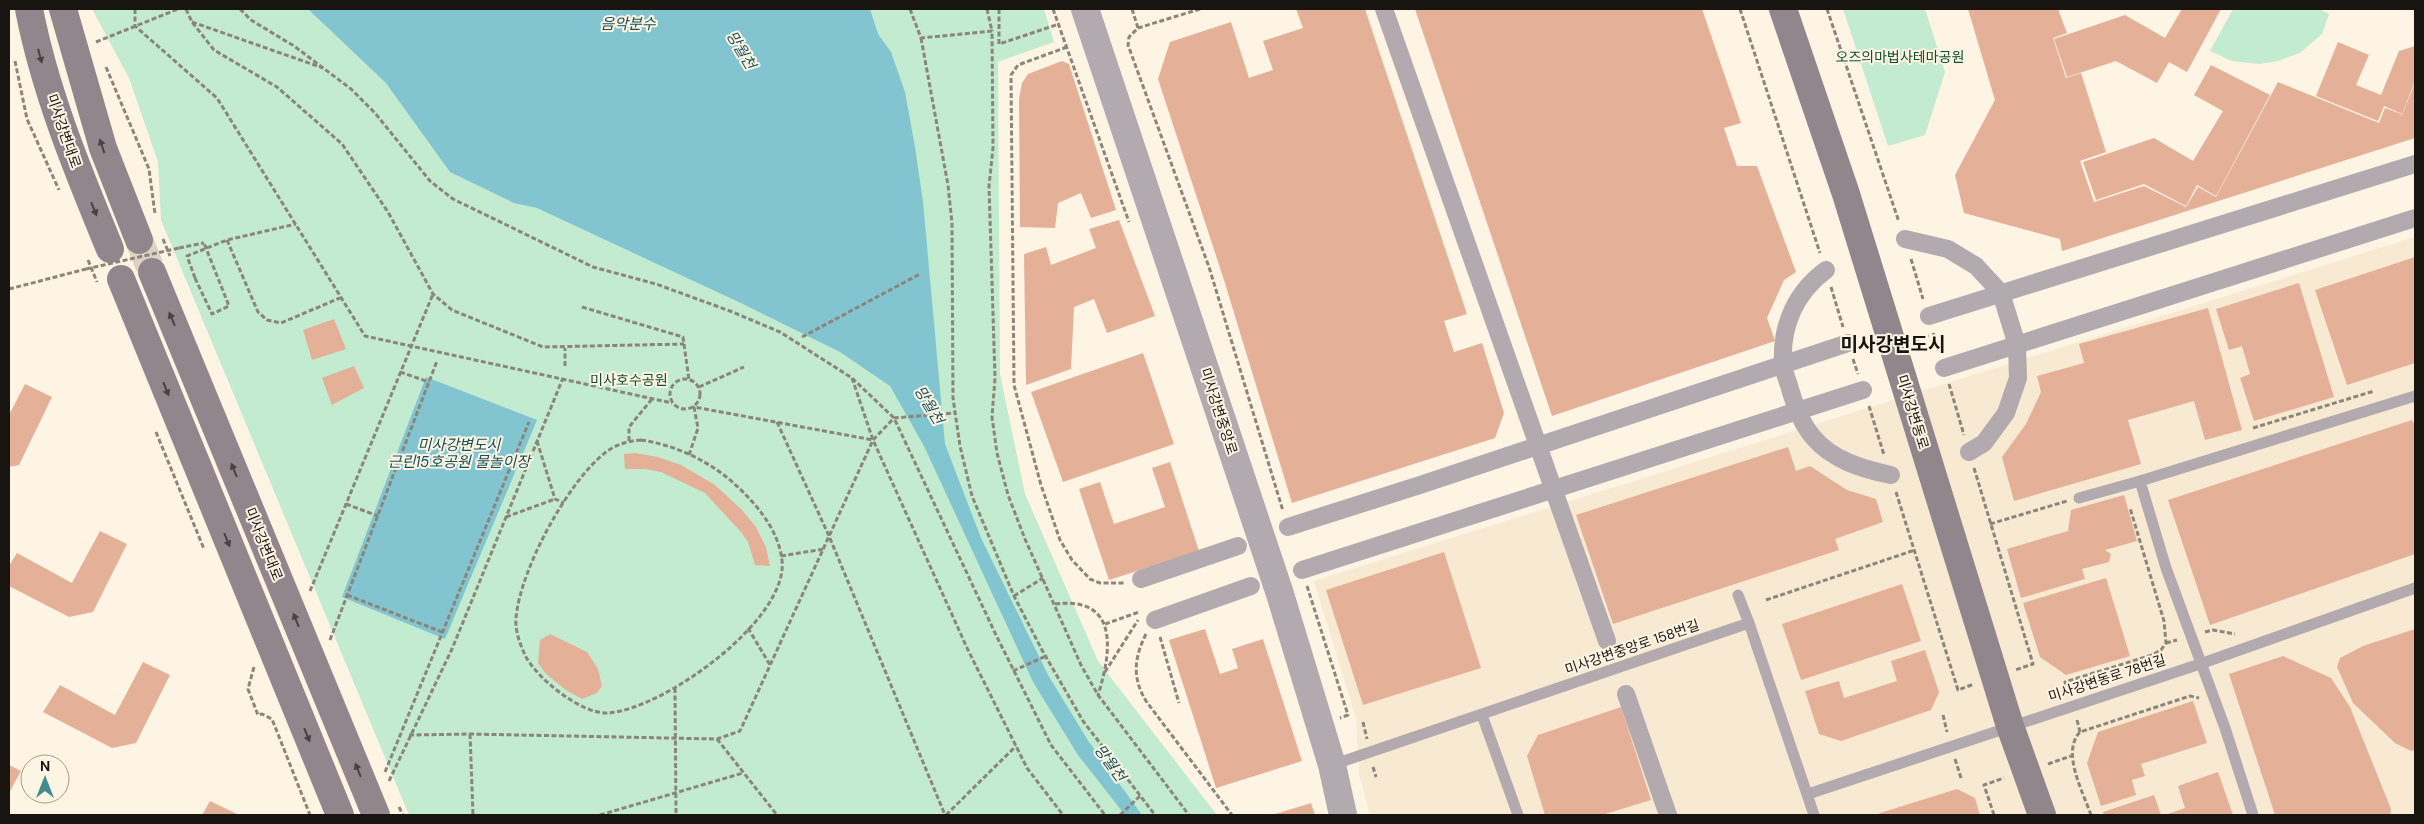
<svg xmlns="http://www.w3.org/2000/svg" width="2424" height="824" font-family="'DM Sans','Noto Sans KR',sans-serif">
<style>
.built{fill:#f7e9d2}
.green{fill:#c2ebd0}
.water{fill:#82c5d0}
.building{fill:#e4b198}
.lines{fill:none;stroke-linecap:round;stroke-linejoin:round}
.secondary-tunnel{stroke:#dcd2c3;stroke-width:28;stroke-dasharray:28 14;stroke-linecap:butt}
.path{stroke:#8c857a;stroke-width:3;stroke-dasharray:5 2.5;stroke-linecap:butt}
.service{stroke:#b2aaae;stroke-width:11}
.pedestrian{stroke:#b2aaae;stroke-width:18}
.tertiary{stroke:#b2aaae;stroke-width:28}
.secondary{stroke:#91868c;stroke-width:28}
.path-bridge{stroke:#8c857a;stroke-width:3;stroke-dasharray:5 2.5;stroke-linecap:butt}
.oneway{fill:#484241}
.labels{text-anchor:middle;dominant-baseline:central;stroke-width:4;stroke-linejoin:round;paint-order:stroke}
.park-label{font-size:14px;fill:#114d2f;stroke:#fef4e3}
.street-label{font-size:14px;fill:#18140f;stroke:#fef4e3}
.water-label{font-size:15px;font-style:italic;fill:#144f57;stroke:#fef4e3}
.district-label{font-size:19px;font-weight:bold;fill:#18140f;stroke:#fef4e3}
</style>
<rect width="100%" height="100%" fill="#fef4e3"/>
<path class="built" d="M2415,237v578h-1045l-11,-42 -3,-55 -42,-137z"/>
<g class="green">
<path d="M92,9h952l10,33 -56,20 2,312 25,120 73,167 119,154h-808l-248,-595 -3,-58 -29,-84z"/>
<path d="M1843,9h82l20,63 -20,63 -37,11z"/>
<path d="M2233,9h86l10,5 -7,20 -22,19 -22,8 -19,3 -27,-3 -22,-10z"/>
</g>
<g class="water">
<path d="M308,9h562l8,25 13,18 14,40 10,55 8,55 22,242 36,94 67,137 41,67 53,73h-17l-47,-60 -45,-73 -109,-236 -34,-60 -50,-34 -97,-48 -206,-96 -23,-5 -64,-31 -64,-89z"/>
<path d="M426,377l111,43 -92,219 -103,-42z"/>
</g>
<g class="building">
<path d="M1296,9h69l102,305 -23,7 10,31 28,-9 22,70 -9,25 -203,65 -68,-223 -66,-201 12,-37 61,-20 18,56 24,-8 -10,-29 40,-13z"/>
<path d="M1415,9h287l39,114 -17,5 13,38h20l39,106 -12,8 -17,38 8,23 -223,75z"/>
<path d="M1968,9h90l9,24 -14,5 13,40 15,-5 25,79 -26,9 14,41 50,-16 42,21 12,-20 18,10 62,-115 101,41 6,-15 16,6v3l14,-34v55l-353,113 -2,-12 -96,-26 -9,-38 40,-75z"/>
<path d="M2182,9h39l-34,63 -18,-10 -12,21 -41,-22 -49,16 -13,-38 71,-24 40,23z"/>
<path d="M2338,42l31,13 -13,30 25,10 18,-44 16,-5v35l-13,33 -18,-8 -6,15 -62,-25z"/>
<path d="M1062,61l7,3 47,146 -25,8 -10,-25 -23,10 -3,25 -35,-1 -1,-128 3,-16 6,-9z"/>
<path d="M2211,65l59,30 -54,101 -19,-11 -11,21 -42,-22 -48,16 -13,-38 71,-24 39,23 30,-50 -29,-16z"/>
<path d="M1119,220l36,96 -48,17 -13,-34 -20,8 -3,62 -45,16 -2,-131 22,-7 5,18 45,-17 -7,-19z"/>
<path d="M2415,257v106l-68,22 -32,-95z"/>
<path d="M2299,283l35,114 -80,24 -14,-43 10,-4 -8,-28 -13,4 -13,-41z"/>
<path d="M2208,308l34,122 -37,10 -11,-39 -66,19 13,44 -127,37 -12,-44 24,-33 15,-32 -4,-16 47,-13 -5,-19z"/>
<path d="M334,319l12,30 -34,11 -9,-30z"/>
<path d="M1143,353l31,91 -111,38 -32,-90z"/>
<path d="M354,366l10,22 -32,17 -10,-27z"/>
<path d="M25,384l27,13 -33,68 -10,2v-52z"/>
<path d="M2412,420l3,5v129l-205,71 -42,-125z"/>
<path d="M1788,447l8,24 14,-5 37,24 29,9 7,23 -48,17 4,11 -226,74 -37,-109z"/>
<path d="M635,453l23,4 23,8 34,20 26,24 15,18 10,20 4,19 -15,-1 -7,-23 -7,-10 -36,-39 -44,-21 -16,-3h-20l-1,-15z"/>
<path d="M1170,462l29,89 -90,29 -30,-91 21,-7 14,42 51,-17 -13,-39z"/>
<path d="M2124,495l13,46 -32,9 6,4 -2,8 -27,7 3,10 -64,19 -14,-49 61,-18 3,-21z"/>
<path d="M100,531l27,13 -34,68 -24,5 -60,-31v-20l8,-13 55,30z"/>
<path d="M1444,552l37,116 -118,37 -37,-115z"/>
<path d="M2106,578l24,78 -64,19 -26,-18 -17,-54z"/>
<path d="M1902,584l19,57 -120,39 -19,-56z"/>
<path d="M1205,629l15,45 18,-6 -6,-19 31,-10 39,122 -86,27 -47,-148z"/>
<path d="M2415,629v121l-4,1 -16,-8 -42,-40 -16,-36 3,-9 23,-12z"/>
<path d="M550,634l37,18 11,17 4,17 -5,7 -15,6 -16,-9 -20,-16 -8,-11 2,-23z"/>
<path d="M1925,650l14,42 -8,18 -90,31 -22,-7 -14,-43 34,-10 5,17 53,-17 -6,-20z"/>
<path d="M2283,656l48,22 19,29 41,102 -1,6h-115l-46,-141z"/>
<path d="M143,662l27,13 -34,68 -24,5 -69,-36 17,-27 55,30z"/>
<path d="M2193,701l14,42 -66,21 4,12 -13,4 4,15 -35,11 -14,-43 11,-31z"/>
<path d="M1621,707l30,93 -49,15h-57l-18,-59 11,-21z"/>
<path d="M9,765l12,6 -12,22z"/>
<path d="M2218,772l15,43h-68l20,-7 -7,-22z"/>
<path d="M1957,789l18,9 5,17h-102l2,-2z"/>
<path d="M2154,795l7,20h-57l-1,-3z"/>
<path d="M210,801l27,13 -1,1h-34z"/>
<path d="M1311,803l4,12h-43z"/>
</g>
<g class="lines">
<path class="secondary-tunnel" d="M139,240l13,32"/>
<g class="path">
<path d="M135,9v17l82,72 148,238 307,67"/>
<path d="M186,9l6,13 22,28 63,37 65,57 46,68 45,82 19,16 91,37 141,-3"/>
<path d="M240,9l11,11 43,26 57,43 24,24 55,68 23,18 140,68 63,17 74,27 50,21 72,46 42,40 102,217 55,110 54,70"/>
<path d="M910,9l11,29 71,-7 1,117 -4,38 6,192 -3,39 5,36 11,42 17,44 56,126 17,30 91,120"/>
<path d="M987,9l5,22"/>
<path d="M999,9v35l60,-20"/>
<path d="M1053,9l76,213"/>
<path d="M1132,9l6,19"/>
<path d="M1200,9l-62,19 -9,9 -1,8 81,222 74,244"/>
<path d="M1740,9l80,244"/>
<path d="M1827,9l72,213"/>
<path d="M192,22l131,46"/>
<path d="M921,38l27,147 4,38 1,175 7,48 12,50 42,100 28,54 41,71 72,94"/>
<path d="M96,42l82,-33"/>
<path d="M1067,47l-49,18 -7,10 3,310 27,100 19,55 12,20 18,19 10,4h25"/>
<path d="M15,61l12,58 32,71"/>
<path d="M106,67l43,102 6,45"/>
<path d="M163,239l7,17"/>
<path d="M227,240l31,72 9,8 14,3 59,-25"/>
<path d="M179,248l25,-5"/>
<path d="M1911,259l12,40"/>
<path d="M88,260l9,22"/>
<path d="M195,278l-8,-22 40,-16 69,-16"/>
<path d="M1831,287l12,40"/>
<path d="M9,289l77,-20"/>
<path d="M582,307l101,30 6,43"/>
<path d="M1933,333l6,18"/>
<path d="M802,337l118,-63"/>
<path d="M1914,340l15,-4"/>
<path d="M1853,359l5,15"/>
<path d="M565,366v-18"/>
<path d="M400,372l29,10"/>
<path d="M852,378l21,62 95,210 59,118 36,47"/>
<circle cx="685" cy="394" r="15"/>
<path d="M1949,384l15,51"/>
<path d="M699,387l45,-20"/>
<path d="M1869,406l15,49"/>
<path d="M777,422l52,114 116,279"/>
<path d="M2253,428l121,-37"/>
<path d="M156,432l48,117"/>
<path d="M641,440c39,6 75,24 103,53 18,18 35,41 38,67 7,60 -120,150 -174,153 -27,1 -69,-33 -82,-56 -6,-13 -11,-25 -10,-39 4,-48 52,-137 90,-166 11,-8 22,-11 35,-12z"/>
<path d="M537,441l18,58 9,4"/>
<path d="M629,441v-14l23,-28"/>
<path d="M689,455l9,-27 -4,-21 179,33"/>
<path d="M1974,468l59,196 -18,6"/>
<path d="M1896,492l62,198 16,-6"/>
<path d="M346,504l32,12"/>
<path d="M506,517l49,-18"/>
<path d="M1990,524l77,-23"/>
<path d="M781,556l43,-7"/>
<path d="M1307,586l41,129 -8,3"/>
<path d="M310,591l123,-297"/>
<path d="M347,595l95,37"/>
<path d="M1014,596l29,-18"/>
<path d="M1766,600l149,-50"/>
<path d="M1055,604c64,-8 57,47 43,91"/>
<path d="M1105,624l34,-12"/>
<path d="M748,628l22,37"/>
<path d="M2205,632l8,-2 22,4"/>
<path d="M1146,634c-12,24 -14,44 0,67l86,114"/>
<path d="M1160,637l19,66"/>
<path d="M330,640l107,-279"/>
<path d="M2166,643l11,-3"/>
<path d="M254,667l-6,22 10,26 4,-1 10,5 38,96"/>
<path d="M1013,671l33,-15"/>
<path d="M1105,672l33,-52"/>
<path d="M675,688l1,127"/>
<path d="M2068,693l-3,-11 87,-27 9,-5 5,-7 -2,-22 -34,-113"/>
<path d="M1943,715l4,17"/>
<path d="M2077,720l3,12"/>
<path d="M1363,722l4,17"/>
<path d="M470,734l3,81"/>
<path d="M409,735l61,-1 247,5 23,-8 133,-291 21,-22 61,-5"/>
<path d="M717,739l60,76"/>
<path d="M1955,759l6,19"/>
<path d="M2048,764l23,-8"/>
<path d="M1373,767l3,10"/>
<path d="M385,772l144,-350"/>
<path d="M389,781l63,-132 111,-271"/>
<path d="M399,807l4,8"/>
<path d="M600,815l143,-42"/>
<path d="M946,815l70,-69"/>
<path d="M1120,815l20,-19"/>
<path d="M1994,815l-10,-30 20,-7"/>
<path d="M2091,815c-8,-23 -30,-63 -11,-83l110,-36 9,2"/>
</g>
<g class="service">
<path d="M2079,498l61,-17"/>
<path d="M1738,595l11,28"/>
<path d="M1482,715l36,100"/>
<path d="M1332,765l417,-142 65,192"/>
<path d="M1808,794l392,-130 215,-76"/>
<path d="M2253,815l-28,-87 -59,-160 -26,-87 275,-85"/>
</g>
<g class="pedestrian">
<path d="M1384,9l223,632"/>
<path d="M1905,239l43,10 28,17 25,27 16,52 1,33 -12,35 -22,30 -15,9"/>
<path d="M1826,270c-30,22 -45,55 -43,93 0,8 5,18 7,26 5,17 11,34 23,48 19,23 49,32 78,38"/>
<path d="M1929,316l486,-152"/>
<path d="M1944,368l471,-150"/>
<path d="M1288,527l132,-42 428,-142"/>
<path d="M1302,570l561,-180"/>
<path d="M1141,579l97,-33"/>
<path d="M1155,620l96,-34"/>
<path d="M1626,694l42,121"/>
</g>
<path class="tertiary" d="M1085,9l195,585 52,171 11,50"/>
<g class="secondary">
<path d="M29,9c16,83 49,162 81,240"/>
<path d="M63,9l40,139 36,92"/>
<path d="M1783,9l63,185 164,532 32,89"/>
<path d="M152,272l224,543"/>
<path d="M121,279l219,536"/>
</g>
<g class="path-bridge">
<path d="M86,269l93,-21"/>
<path d="M195,278l17,36 17,-8 -25,-63"/>
</g>
</g>
<defs><path id="oneway-solid" d="M-6-.8H1V-3.2L6.5 0L1 3.2V.8H-6Z" transform="scale(1.25)"/></defs>
<g class="oneway">
<use href="#oneway-solid" transform="translate(40 56) rotate(75)"/>
<use href="#oneway-solid" transform="translate(102 146) rotate(-108)"/>
<use href="#oneway-solid" transform="translate(94 209) rotate(68)"/>
<use href="#oneway-solid" transform="translate(172 319) rotate(-113)"/>
<use href="#oneway-solid" transform="translate(166 389) rotate(68)"/>
<use href="#oneway-solid" transform="translate(234 470) rotate(-112)"/>
<use href="#oneway-solid" transform="translate(227 540) rotate(68)"/>
<use href="#oneway-solid" transform="translate(296 620) rotate(-112)"/>
<use href="#oneway-solid" transform="translate(307 735) rotate(68)"/>
<use href="#oneway-solid" transform="translate(358 770) rotate(-112)"/>
</g>
<g class="labels">
<g class="park-label">
<text x="1900" y="57">오즈의마법사테마공원</text>
<text x="629" y="380">미사호수공원</text>
</g>
<g class="street-label">
<text transform="translate(64 131) rotate(71)">미사강변대로</text>
<text transform="translate(1219 411) rotate(72)">미사강변중앙로</text>
<text transform="translate(1913 412) rotate(73)">미사강변동로</text>
<text transform="translate(264 544) rotate(68)">미사강변대로</text>
<text transform="translate(1632 647) rotate(-19)">미사강변중앙로 158번길</text>
<text transform="translate(2107 678) rotate(-18)">미사강변동로 78번길</text>
</g>
<g class="water-label">
<text x="628" y="24">음악분수</text>
<text transform="translate(741 50) rotate(59)">망월천</text>
<text transform="translate(929 405) rotate(59)">망월천</text>
<text x="459" y="445">미사강변도시<tspan x="459" dy="17">근린15호공원 물놀이장</tspan></text>
<text transform="translate(1110 763) rotate(54)">망월천</text>
</g>
<g class="district-label">
<text x="1893" y="344">미사강변도시</text>
</g>
</g>
<rect width="2424" height="824" fill="none" stroke="#18140f" stroke-width="20"/>
<g transform="translate(45 779)"><circle r="24" fill="#fef4e3" stroke="#a29a8e"/>
<path d="M0-4L9 19L0 12L-9 19Z" fill="#438b90"/>
<text y="-8" font-size="14" font-weight="bold" text-anchor="middle" fill="#18140f">N</text>
</g>
</svg>
